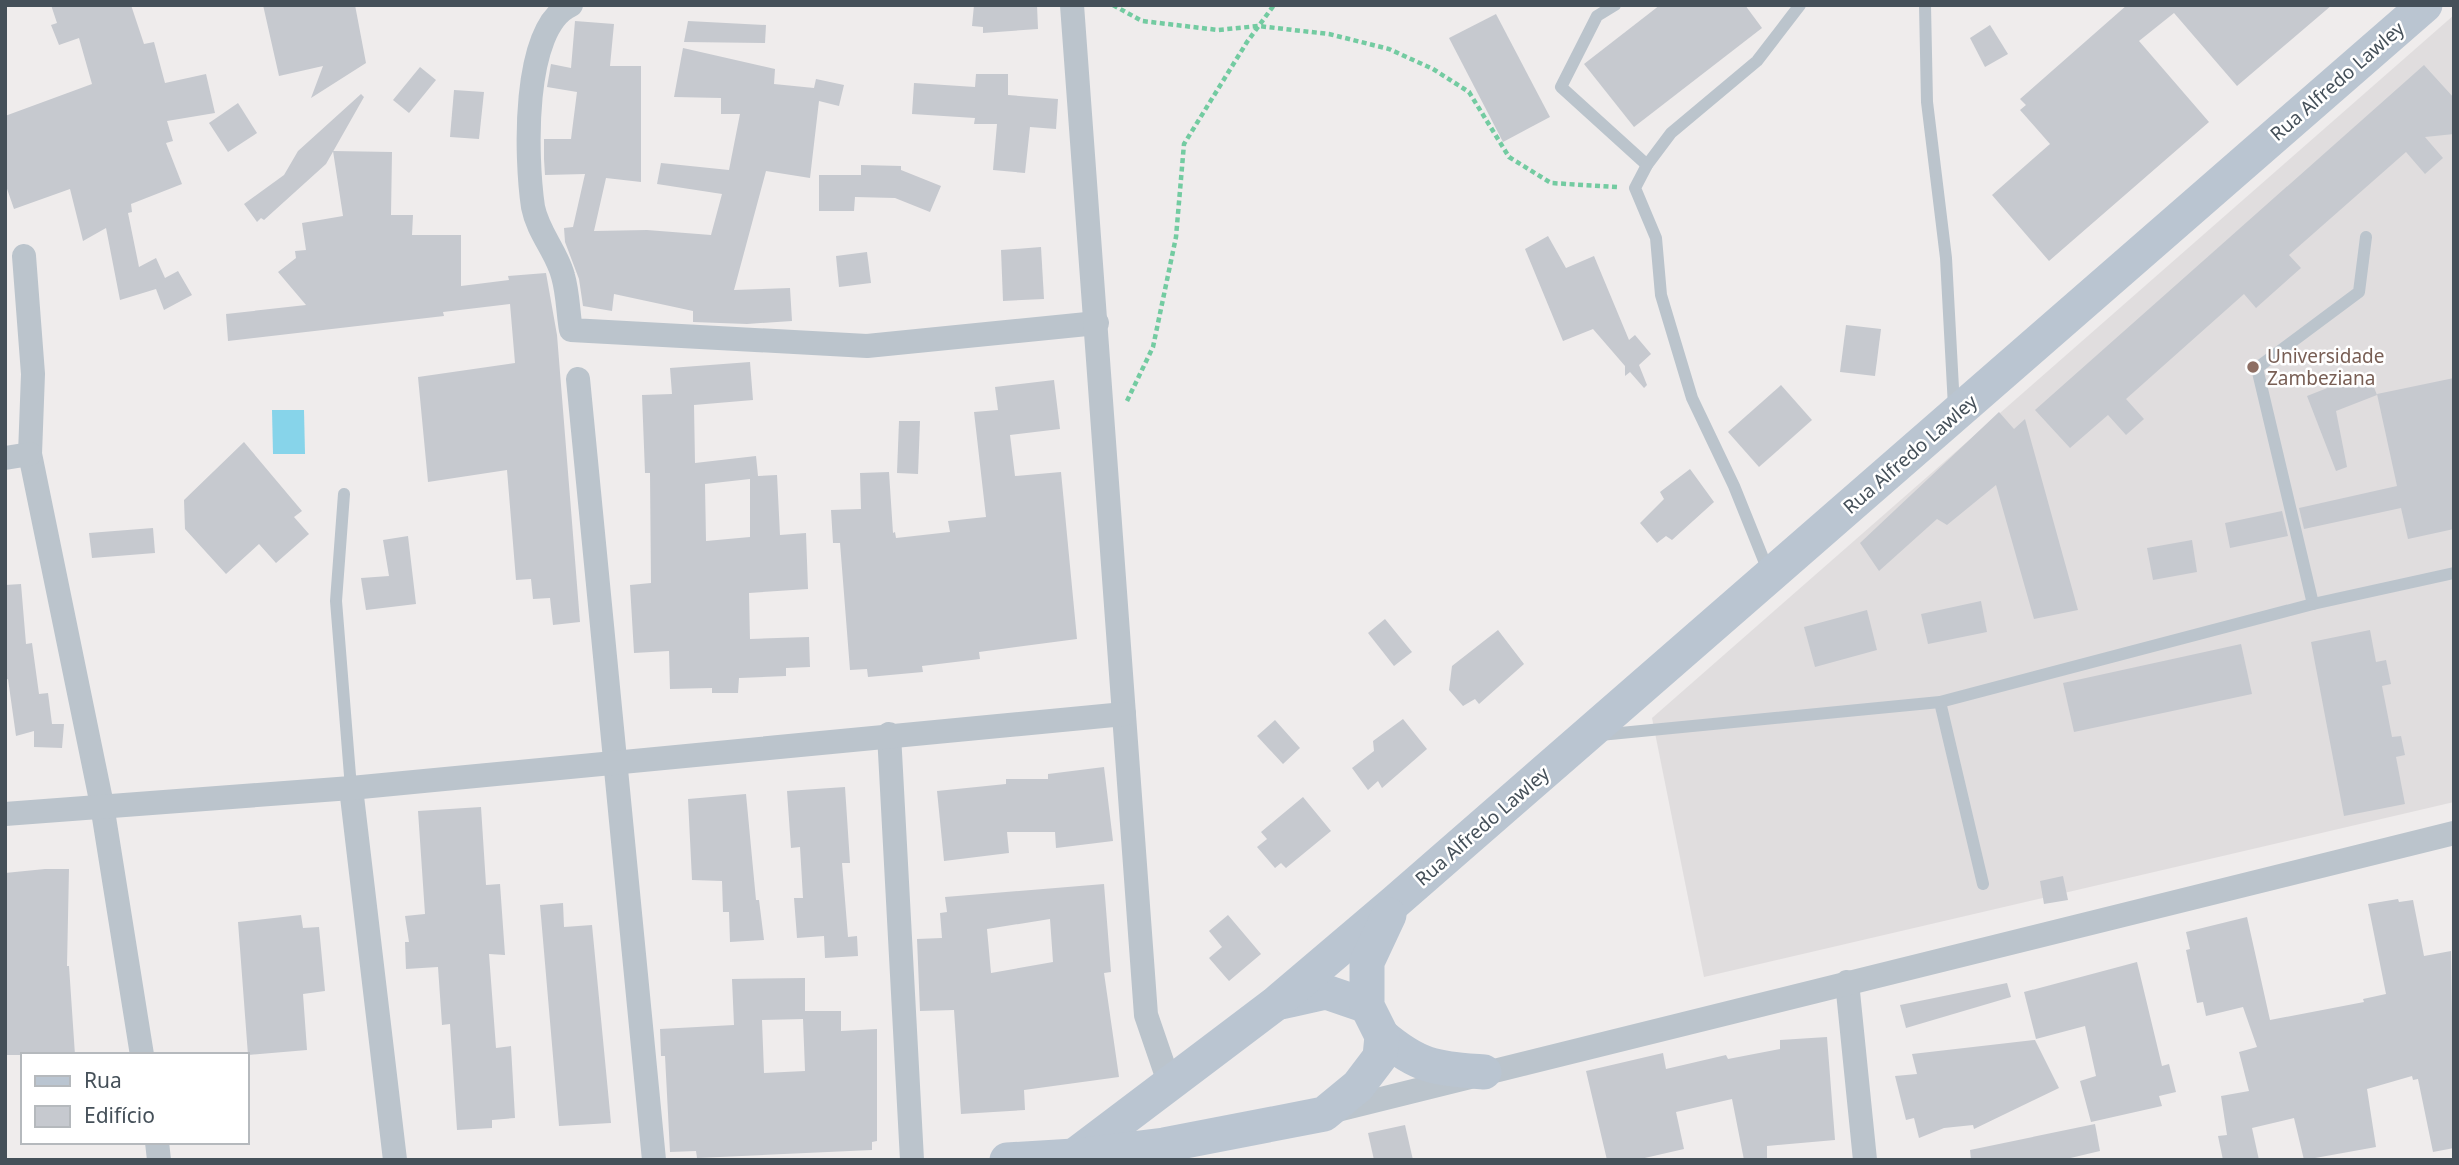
<svg xmlns="http://www.w3.org/2000/svg" width="2459" height="1165" font-family="'Noto Sans',sans-serif">
<style>
.education{fill:#e0ddde}
.water{fill:#87d4ea}
.building{fill:#c6c9cf;fill-rule:evenodd}
.lines{fill:none;stroke-linecap:round;stroke-linejoin:round}
.path{stroke:#73cba1;stroke-width:4.5;stroke-dasharray:5 3.5;stroke-linecap:butt}
.service{stroke:#bbc4cc;stroke-width:12}
.minor{stroke:#bbc4cc;stroke-width:24}
.secondary{stroke:#bac5d1;stroke-width:35}
.education-dot{fill:#8d6e63;stroke:#fff;stroke-width:2.5}
.labels{text-anchor:middle;dominant-baseline:central;stroke-width:5;stroke-linejoin:round;paint-order:stroke}
.street-label{font-size:19px;fill:#455059;stroke:#fff}
.education-label{font-size:19px;fill:#785e54;stroke:#fff;text-anchor:start}
</style>
<rect width="100%" height="100%" fill="#efecec"/>
<path class="education" d="M2454,15v787l-750,175 -52,-259z"/>
<path class="water" d="M272,410h32l1,44h-32z"/>
<g class="building">
<path d="M51,5h80l13,39 10,-2 11,41 41,-9 9,39 -48,8 6,20 -7,2 16,41 -51,20 1,8 -4,1 11,54 17,-9 9,20 13,-7 14,24 -28,15 -8,-21 -36,11 -14,-72 -23,13 -13,-52 -56,20 -9,-26v-67l87,-32 -13,-46 -20,7 -8,-20 6,-2z"/>
<path d="M263,5h92l11,58 -55,35 12,-32 -44,10z"/>
<path d="M974,5h63l1,24 -55,4v-6l-11,-1z"/>
<path d="M1660,5h85l17,23 -128,99 -50,-63z"/>
<path d="M2127,5h205l-95,81 -63,-73 -35,28 70,81 -160,139 -57,-66 58,-51 -30,-34 6,-5 -6,-6z"/>
<path d="M1496,14l54,103 -47,25 -54,-104z"/>
<path d="M575,21l39,3 -4,42h31v116l-35,-4 -12,53 53,-1 64,5 11,-41 -65,-10 4,-21 68,7 11,-56h-19v-16l-47,-1 9,-49 92,21 -1,15 40,4 2,-9 28,6 -5,21 -20,-5 -9,77 -44,-7 -32,119 56,-2 2,33 -45,3 -54,-2v-11l-79,-17 -2,17 -29,-5 -4,-27 -14,-37 -1,-14 9,-1 12,-53 -40,1 -1,-16v-20h27l6,-47 -30,-5 4,-23 20,4z"/>
<path d="M688,21l78,4 -1,18 -81,-1z"/>
<path d="M1990,25l18,29 -23,13 -15,-29z"/>
<path d="M2424,65l30,33v36l-29,3 18,21 -18,16 -19,-22 -117,103 12,13 -45,40 -12,-14 -118,105 18,20 -18,16 -18,-20 -38,33 -35,-38z"/>
<path d="M420,67l16,13 -27,33 -16,-13z"/>
<path d="M976,74h32v21l50,4 -2,30 -26,-2 -5,46 -32,-3 4,-46h-23l1,-6 -63,-4 2,-31 61,4z"/>
<path d="M454,90l30,2 -5,47 -29,-2z"/>
<path d="M361,94l3,3 -38,67 -62,56 -3,-2 -4,4 -13,-18 40,-29 14,-24z"/>
<path d="M238,103l19,30 -29,19 -19,-29z"/>
<path d="M333,151l59,1 -1,63h22l-1,20h49v51l48,-6 -1,-4 38,-3 11,62 23,287 -27,3 -3,-27 -17,1 -2,-20 -15,1 -9,-110 -79,12 -10,-105 97,-14 -5,-59 -67,8 1,4 -216,25 -2,-27 80,-9 -28,-33 18,-14 -1,-7 11,-1 -4,-27 41,-7z"/>
<path d="M861,165l40,1v4l40,16 -11,26 -35,-14 -40,-1 -1,14h-35v-36h42z"/>
<path d="M1548,236l18,32 28,-12 35,84 6,-5 16,19 -12,11 8,20 -3,3 -14,-16 -5,4v-10l-32,-37 -30,12 -38,-92z"/>
<path d="M1041,247l3,52 -41,2 -2,-51z"/>
<path d="M867,252l4,31 -32,4 -3,-31z"/>
<path d="M1846,325l35,4 -6,47 -35,-4z"/>
<path d="M750,362l3,38 -59,5 1,58 61,-7 2,20 19,-1 3,60 26,-2 2,56 -59,4 1,46 59,-2 1,30 -24,1v8l-47,2 -1,15h-26v-5l-42,1 -1,-38 -35,2 -4,-68 21,-2 -1,-110h-5l-3,-78 30,-1 -2,-26zM750,479v58l-44,4 -1,-57z"/>
<path d="M2368,372l9,23 -41,16 11,56 -11,4 -29,-75z"/>
<path d="M2454,378v151l-46,10 -7,-31 -97,21 -5,-21 98,-22 -20,-92z"/>
<path d="M1054,380l6,49 -50,6 5,41 46,-4 16,167 -98,13 1,7 -58,7 1,6 -55,5 -1,-8 -17,1 -10,-127h-7l-2,-33 30,-1 -1,-36 29,-1 4,61 2,-1 1,6 54,-6 -2,-11 38,-4 -12,-105 24,-2 -3,-23z"/>
<path d="M1781,385l31,35 -53,47 -31,-35z"/>
<path d="M1999,412l15,17 11,-10 53,191 -44,9 -38,-134 -49,40 -10,-6 -58,52 -19,-28z"/>
<path d="M899,421h21l-2,53 -21,-1z"/>
<path d="M244,442l58,69 -8,6 15,17 -33,29 -17,-19 -33,30 -41,-45 -1,-29z"/>
<path d="M1690,469l24,33 -42,38 -6,-4 -9,7 -17,-20 24,-24 -4,-7z"/>
<path d="M2282,511l6,25 -58,12 -5,-25z"/>
<path d="M153,528l2,25 -63,5 -3,-25z"/>
<path d="M408,536l8,68 -50,6 -5,-32 28,-2 -6,-36z"/>
<path d="M2192,540l5,32 -44,8 -6,-32z"/>
<path d="M21,584l5,60 6,-1 7,51 9,-1 4,31h12l-2,24 -28,-1v-16l-18,5 -8,-57 -3,1v-95z"/>
<path d="M1981,601l6,31 -59,12 -7,-30z"/>
<path d="M1867,610l10,40 -62,17 -11,-40z"/>
<path d="M1385,619l27,33 -18,14 -26,-33z"/>
<path d="M1498,630l26,34 -45,40 -4,-5 -12,7 -14,-16 3,-24z"/>
<path d="M2370,630l6,32 10,-2 5,24 -9,2 10,51 9,-1 4,19 -9,2 9,47 -61,12 -33,-174z"/>
<path d="M2241,644l11,50 -178,38 -11,-49z"/>
<path d="M1403,719l24,30 -45,39 -4,-7 -10,9 -16,-22 22,-17 -1,-10z"/>
<path d="M1275,720l25,28 -17,16 -26,-28z"/>
<path d="M1104,767l9,74 -57,7 -1,-16h-48l2,21 -65,8 -7,-70 69,-7v-5h42v-5z"/>
<path d="M845,787l5,76h-8l6,74 9,-1 1,20 -33,2 -1,-22 -27,2 -3,-40h9l-3,-51 -9,1 -4,-57z"/>
<path d="M746,794l10,106h3l5,40 -34,2 -1,-30h-6l-1,-31 -30,-1 -4,-81z"/>
<path d="M1303,797l28,34 -45,37 -5,-5 -6,5 -18,-21 10,-8 -6,-7z"/>
<path d="M481,807l5,78 14,-1 5,71 -16,-1 7,94 15,-2 4,72 -23,2v8l-35,2 -7,-106 -8,1 -4,-58 -32,2 -1,-27h4l-4,-26 20,-2 -7,-103z"/>
<path d="M45,869h24l-2,97h2l6,89h-70v-182z"/>
<path d="M2063,876l5,24 -24,4 -4,-23z"/>
<path d="M1104,884l7,88 -7,1 15,104 -95,13 1,20 -64,4 -7,-104 -34,1 -3,-72 25,-1 -2,-25 7,-1 -2,-15zM1050,919l3,43 -62,11 -4,-44z"/>
<path d="M2398,899l1,3 14,-2 11,56 27,-5 3,197 -21,4 -15,-73 -5,1 -1,-4 -45,13 9,58 -72,13 -10,-42 -42,10 7,32h-36l-5,-24 9,-1 -6,-39 28,-5 -10,-39 18,-5 -14,-40 -37,9 -3,-14 -6,1 -11,-53 4,-1 -4,-17 61,-15 23,103 94,-18 -1,-3 23,-5 -18,-90z"/>
<path d="M563,903l1,24 28,-2 19,198 -52,3 -19,-221z"/>
<path d="M301,915l2,13 16,-1 6,64 -22,3 4,56 -59,5 -10,-133z"/>
<path d="M1228,915l33,39 -32,27 -20,-23 13,-11 -13,-16z"/>
<path d="M2137,962l25,104 7,-2 7,28 -17,4 3,10 -71,16 -11,-41 16,-5 -11,-50 -49,13 -12,-47z"/>
<path d="M805,978v33h36v20l36,-2v112l-5,1v8l-175,8 -1,-7 -26,1 -5,-96h-4l-1,-27 74,-4 -2,-46zM803,1019l2,52 -41,2 -2,-53z"/>
<path d="M2007,983l4,14 -105,31 -6,-23z"/>
<path d="M1827,1037l8,103 -68,6v14h-23l-12,-61 -56,13 8,37 -48,11h-29l-21,-89 77,-18 3,16 60,-14 2,4 52,-10v-9z"/>
<path d="M2035,1040l24,48 -85,41 -1,-4 -29,3 -25,10 -5,-20 -8,2 -11,-44 22,-2 -5,-20z"/>
<path d="M2095,1124l5,27 -38,9h-91l-1,-10z"/>
<path d="M1405,1125l8,35h-39l-6,-27z"/>
</g>
<g class="lines">
<g class="path">
<path d="M1113,5l29,16 76,9 40,-4 71,8 60,15 44,20 36,23 40,65 42,26 66,4"/>
<path d="M1127,401l26,-54 23,-110 8,-93 63,-102 27,-37"/>
</g>
<g class="service">
<path d="M1615,5l-18,11 -36,71 86,78"/>
<path d="M1925,5l2,97 19,156 8,149"/>
<path d="M344,494l-8,107 15,187"/>
<path d="M1769,573l-35,-87 -42,-88 -31,-103 -5,-57 -21,-50 12,-23 24,-32 86,-72 43,-56"/>
<path d="M2313,604l-56,-236 102,-76 7,-55"/>
<path d="M1940,702l43,182"/>
<path d="M1600,735l340,-33 373,-98 141,-31"/>
</g>
<g class="minor">
<path d="M571,5c-50,22 -45,155 -38,202 5,26 24,45 30,69 5,17 5,37 8,54l296,16 230,-23"/>
<path d="M1072,5l74,1010 24,70"/>
<path d="M24,256l9,118 -3,80 72,351 40,250"/>
<path d="M578,379l76,781"/>
<path d="M5,458l25,-4"/>
<path d="M889,734l23,426"/>
<path d="M351,788l44,372"/>
<path d="M5,814l346,-26 773,-74"/>
<path d="M1847,982l18,178"/>
<path d="M1333,1111l1121,-278"/>
<path d="M157,1142l2,18"/>
</g>
<g class="secondary">
<path d="M1281,1002l45,-10 41,14"/>
<path d="M1382,1036c38,32 54,32 102,36"/>
<path d="M1074,1156l201,-152 120,-102 1030,-897"/>
<path d="M1007,1160l67,-4 90,-11 160,-31 34,-28 22,-29 2,-21 -15,-30v-44l22,-47"/>
</g>
</g>
<circle class="education-dot" cx="2253" cy="367" r="7"/>
<g class="labels">
<g class="street-label">
<text transform="translate(2337 81) rotate(-41)">Rua Alfredo Lawley</text>
<text transform="translate(1910 454) rotate(-41)">Rua Alfredo Lawley</text>
<text transform="translate(1482 826) rotate(-41)">Rua Alfredo Lawley</text>
</g>
<g class="education-label">
<text x="2267" y="356">Universidade<tspan x="2267" dy="22">Zambeziana</tspan></text>
</g>
</g>
<rect width="2459" height="1165" fill="none" stroke="#455059" stroke-width="14"/>
<rect x="21" y="1053" width="228" height="91" fill="#ffffff" stroke="#b5b9bd" stroke-width="2"/>
<rect x="35" y="1076" width="35" height="10" fill="#bac5d1" stroke="#b5b9bd" stroke-width="2"/>
<text x="84" y="1088" font-size="21" fill="#455059">Rua</text>
<rect x="35" y="1106" width="35" height="21" fill="#c6c9cf" stroke="#b5b9bd" stroke-width="2"/>
<text x="84" y="1123" font-size="21" fill="#455059">Edifício</text>
</svg>
